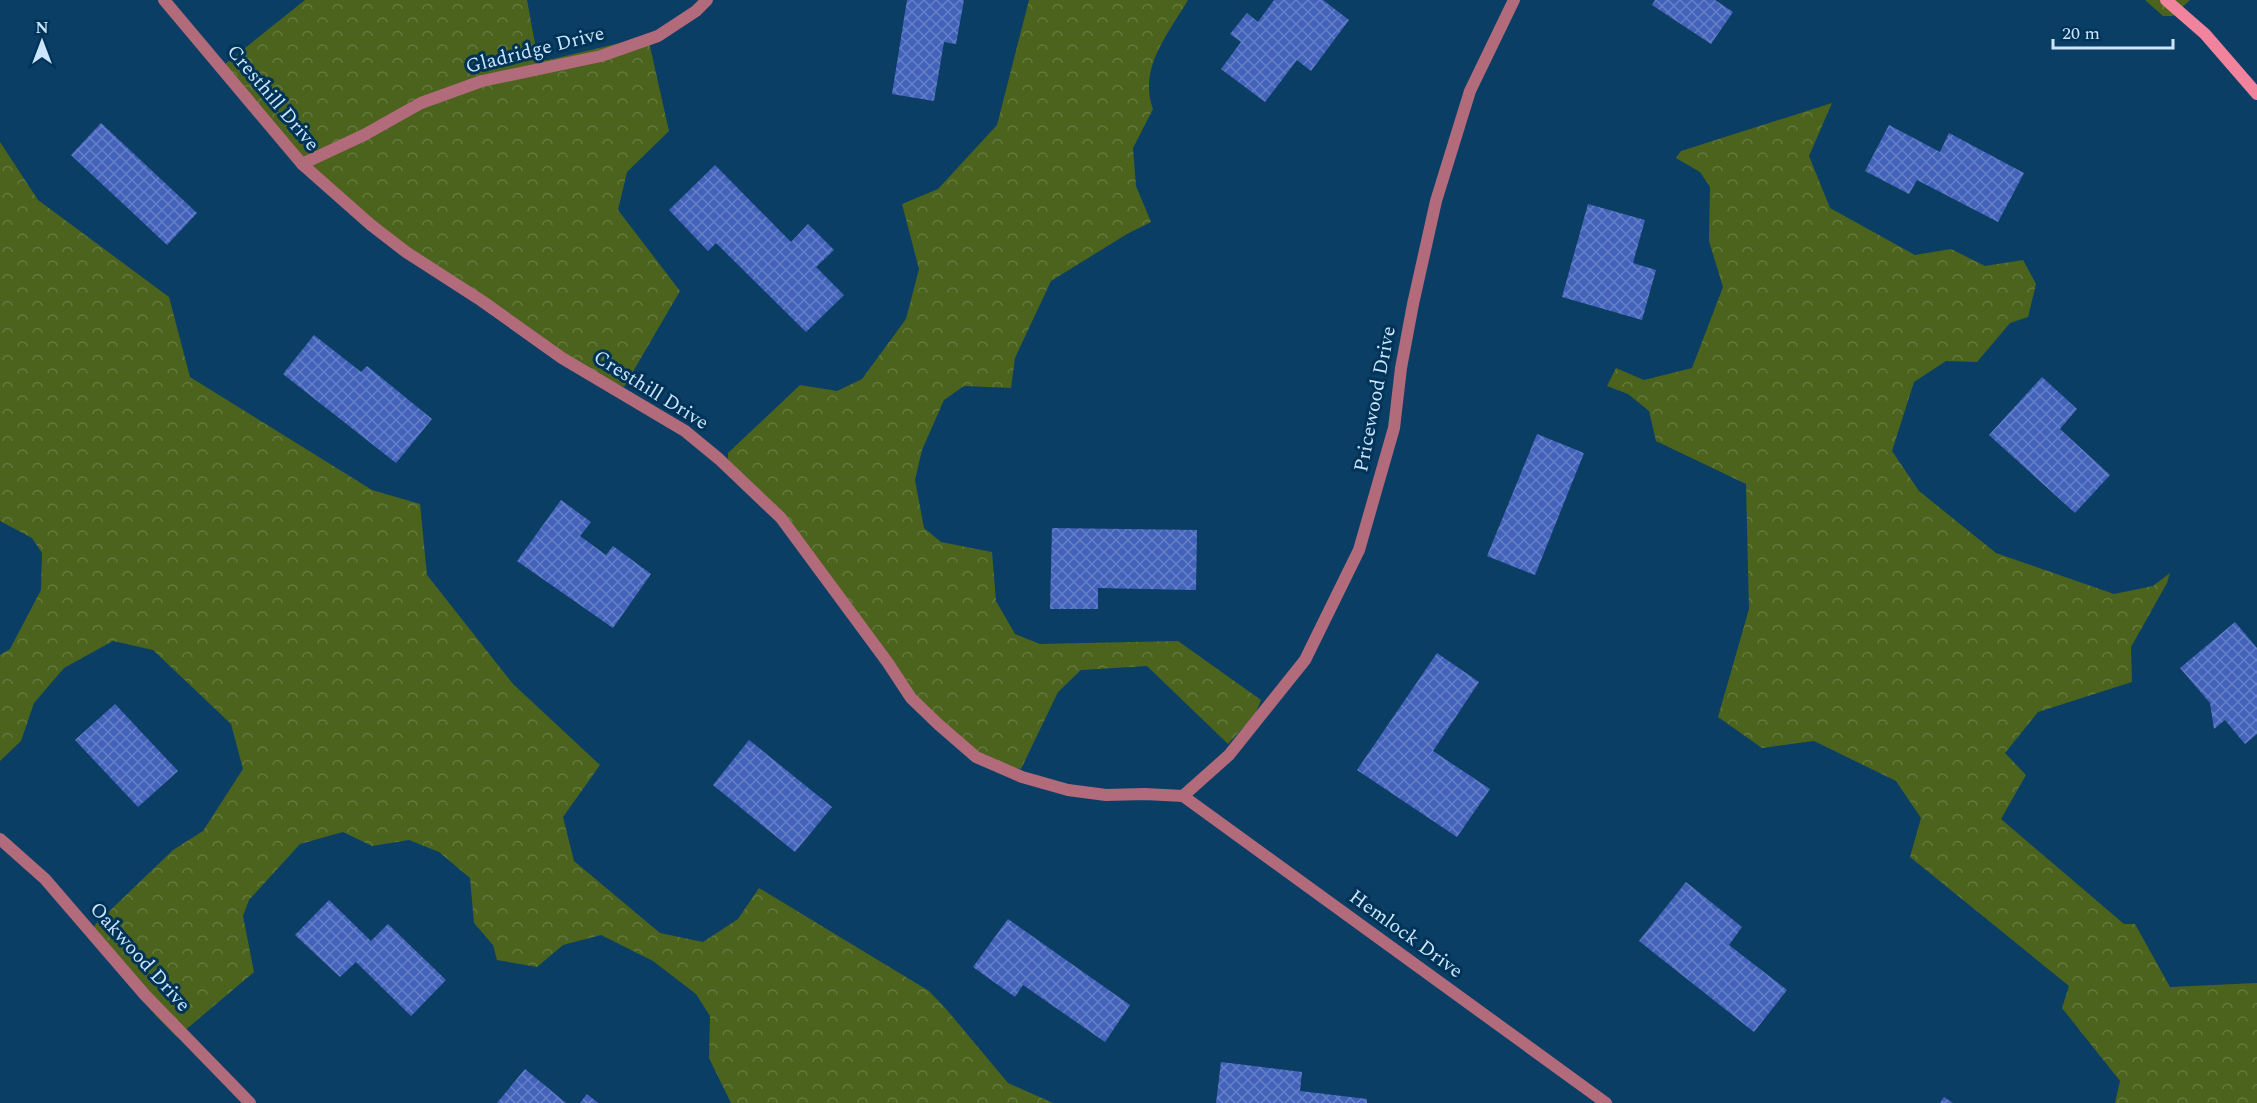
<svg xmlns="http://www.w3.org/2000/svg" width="2257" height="1103" font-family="Spectral,serif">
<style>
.forest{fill:url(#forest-crowns)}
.building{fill:url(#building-cross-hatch)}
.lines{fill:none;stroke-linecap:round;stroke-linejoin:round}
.street{stroke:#b16b7a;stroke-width:12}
.secondary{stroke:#f2839c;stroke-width:12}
.labels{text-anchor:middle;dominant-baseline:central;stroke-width:6;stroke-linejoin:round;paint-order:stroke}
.street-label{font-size:20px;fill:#cce5fc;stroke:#003358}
</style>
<defs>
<pattern id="forest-crowns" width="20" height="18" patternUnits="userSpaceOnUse" patternTransform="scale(1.5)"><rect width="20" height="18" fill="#4b631c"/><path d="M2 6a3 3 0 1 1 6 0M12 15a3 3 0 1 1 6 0" fill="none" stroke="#64793e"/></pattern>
<pattern id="building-cross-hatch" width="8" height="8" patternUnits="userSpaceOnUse" patternTransform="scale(1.5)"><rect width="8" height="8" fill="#4363bb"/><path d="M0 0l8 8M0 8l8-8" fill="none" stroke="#6681c8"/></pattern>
</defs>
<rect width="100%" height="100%" fill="#0b3e64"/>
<g class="forest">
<path d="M305,0h222l11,60h10l93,-22 8,4 20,89 -42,41 -9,38 62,81 -56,96 -12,-5 -50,-30 -134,-87 -113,-89 -90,-112z"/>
<path d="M1029,0h159c-20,34 -50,69 -35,109l-20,39 3,38 15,36 -24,12 -76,47 -36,77 -4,30 -47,-2 -20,14 -22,50 -7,30 9,48 17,14 51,10 4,49 19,33 25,10 138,-3 83,59 -6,15 -27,29 -81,-78 -66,4 -23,22 -37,77 -25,-5 -39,-24 -48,-46 -107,-149 -74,-81v-11l72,-68 37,6 25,-12 44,-60 13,-50 -17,-65 36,-15 59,-64z"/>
<path d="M2145,0h45l-17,16h-10z"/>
<path d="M1832,103l-23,53 21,52 85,47 36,-6 34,17 38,-6 13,24 -8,33 -18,6 -33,39 -31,-1 -32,21 -22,69 27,40 77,62 118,41 39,-8 17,-13 -3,10 -36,64 1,35 -94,30 -33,41 21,22 -25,44 123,105h11l35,63 87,-4v120h-142l5,-22 -58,-73 7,-22 -159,-129 11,-39 -25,-37 -82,-40 -52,7 -44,-31 31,-108 -3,-125 -90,-43 -7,-30 -21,-17 -21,-8 9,-18 28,12 48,-12 31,-81 -14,-46 1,-54 -10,-15 -24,-14 5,-7z"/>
<path d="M0,142l38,58 131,97 21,80 182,113 48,14 7,71 86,109 87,81 -37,52 11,44 86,72 43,9 35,-23 21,-31 170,103 18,19 61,73 45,20h-322l-22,-45 1,-42 -14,-22 -43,-33 -52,-26 -38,10 -26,22 -40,-7 -4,-15 -19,-22 -4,-45 -31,-26 -30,-12 -37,6 -29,-14 -43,12 -51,56 -6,16 11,56 -77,65 -21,-21 -67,-77 6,-14 78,-75 30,-19 40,-62 -12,-45 -78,-74 -40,-9 -49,27 -30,35 -13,38 -21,20v-106l10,-6 31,-59 1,-37 -10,-15 -32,-17z"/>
</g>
<g class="building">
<path d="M907,0h57l-8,44 -12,-2 -10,59 -42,-7z"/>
<path d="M1274,0h49l26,20 -38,51 -14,-11 -32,42 -44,-33 20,-27 -11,-8 17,-21 11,9z"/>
<path d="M1655,0h60l18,12 -22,32 -59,-39z"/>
<path d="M101,123l96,90 -30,32 -96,-90z"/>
<path d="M1889,125l51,27 9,-19 75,40 -26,49 -81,-42 -8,14 -44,-23z"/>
<path d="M715,165l76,77 17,-18 26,26 -18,17 28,28 -38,37 -90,-89 -8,8 -39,-41z"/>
<path d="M1588,204l57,16 -12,43 23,7 -14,50 -80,-23z"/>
<path d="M314,335l47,37 6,-6 65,53 -36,44 -113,-89z"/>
<path d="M2042,377l35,32 -17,20 50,46 -35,38 -86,-78z"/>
<path d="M1537,434l47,19 -49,122 -48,-19z"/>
<path d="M561,500l30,22 -11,14 26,19 7,-9 38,28 -38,54 -96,-67z"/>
<path d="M1052,528l145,2 -1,60 -98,-2v21h-48z"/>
<path d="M2235,622l22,26v86l-12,10 -20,-24 -11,9 -4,-26 -30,-35z"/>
<path d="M1437,653l42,29 -46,69 57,38 -33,48 -100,-67z"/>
<path d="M115,704l63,67 -40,36 -63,-67z"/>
<path d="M749,740l83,67 -37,45 -82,-67z"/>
<path d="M1686,882l56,45 -13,18 58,45 -33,42 -115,-91z"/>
<path d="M329,900l42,41 17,-17 58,56 -35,36 -55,-54 -16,15 -45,-42z"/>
<path d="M1008,919l122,86 -25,37 -82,-57 -8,12 -42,-30z"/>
<path d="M1221,1062l81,10 -2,19 67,8v4h-151z"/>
<path d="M525,1069l41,34h-69z"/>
<path d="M587,1094l11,9h-18z"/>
<path d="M1944,1097l9,6h-13z"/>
</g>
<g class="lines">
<g class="street">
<path d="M164,0l138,164 69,61 35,27 76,49 80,57 123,73 34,28 62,59 107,145 23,35 27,26 38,33 46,20 46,13 38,5 39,-1 38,2"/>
<path d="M302,164l62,-29 57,-32 61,-22 119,-25 57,-20 38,-25 11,-11"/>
<path d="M1183,796l46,-41 76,-95 54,-110 35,-122 7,-60 12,-64 23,-103 34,-110 44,-91"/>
<path d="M1183,796l423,307"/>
<path d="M0,839l45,40 100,116 105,108"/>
</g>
<path class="secondary" d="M2166,0l39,34 52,60"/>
</g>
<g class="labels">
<g class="street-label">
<text transform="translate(535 50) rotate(-14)">Gladridge Drive</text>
<text transform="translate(273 98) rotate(50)">Cresthill Drive</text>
<text transform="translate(651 390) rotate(32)">Cresthill Drive</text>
<text transform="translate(1375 399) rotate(-79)">Pricewood Drive</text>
<text transform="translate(1406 934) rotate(36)">Hemlock Drive</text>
<text transform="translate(140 957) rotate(48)">Oakwood Drive</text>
</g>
</g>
<g transform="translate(42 42)" stroke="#003358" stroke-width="4.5" paint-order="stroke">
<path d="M0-4.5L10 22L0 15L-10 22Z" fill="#cce5fc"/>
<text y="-9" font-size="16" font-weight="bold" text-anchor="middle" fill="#cce5fc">N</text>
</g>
<path d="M2053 39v9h120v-9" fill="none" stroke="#cce5fc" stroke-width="3"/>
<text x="2062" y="39" font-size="18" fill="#cce5fc" stroke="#003358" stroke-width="4.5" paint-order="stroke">20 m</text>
</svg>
